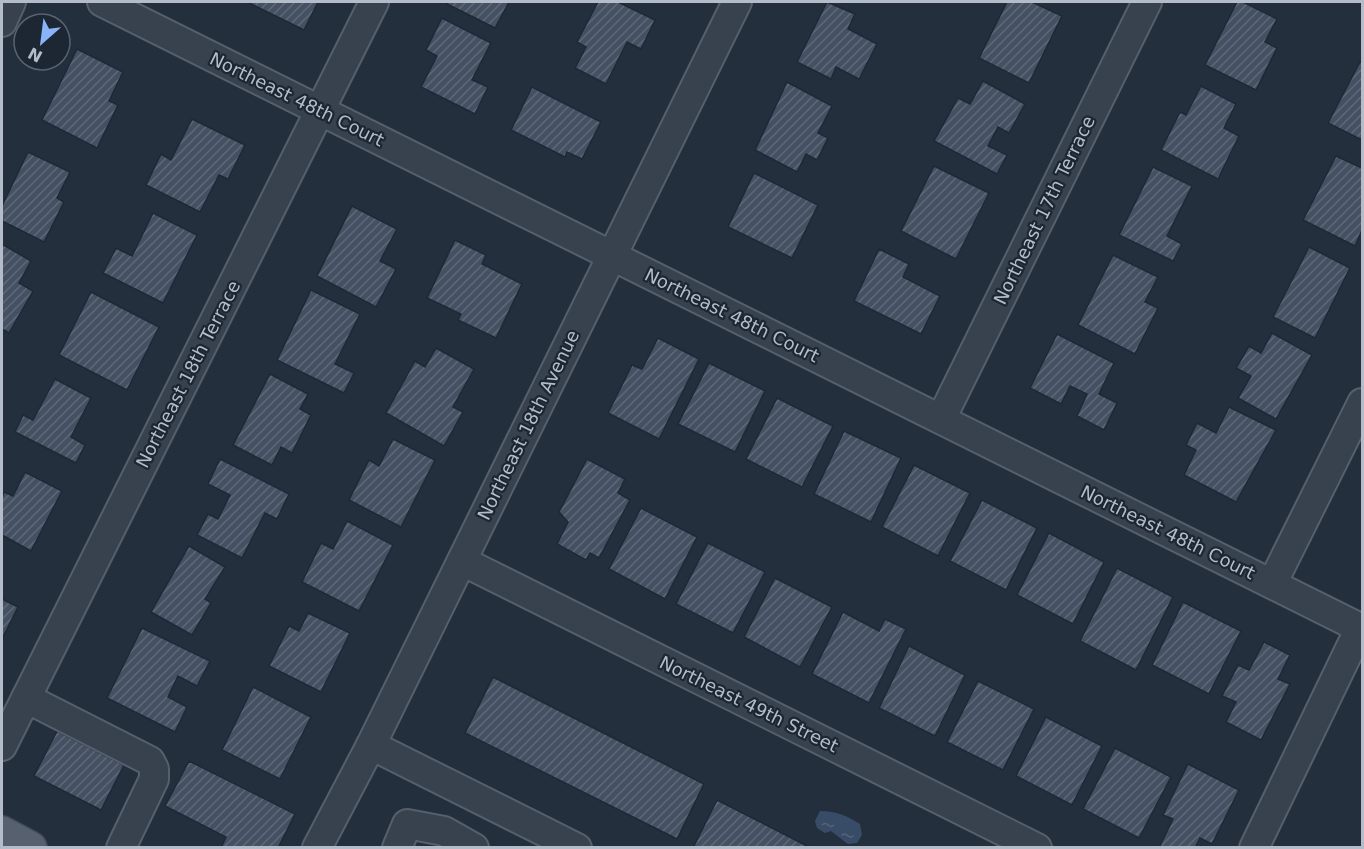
<svg xmlns="http://www.w3.org/2000/svg" width="1364" height="849" font-family="'DejaVu Sans',sans-serif">
<style>
.water{fill:url(#water-ripples)}
.building{fill:url(#building-hatch);stroke:#1f2835;stroke-width:1.5}
.lines{fill:none;stroke-linecap:round;stroke-linejoin:round}
.minor-casing{stroke:#565f6c;stroke-width:32}
.major-casing{stroke:#414a57;stroke-width:36}
.minor{stroke:#38414e;stroke-width:28}
.major{stroke:#56606e;stroke-width:33}
.labels{text-anchor:middle;dominant-baseline:central;stroke-width:4.5;stroke-linejoin:round;paint-order:stroke}
.street-label{font-size:18px;fill:#b4bcc9;stroke:#1d2633}
</style>
<defs>
<pattern id="water-ripples" width="26" height="14" patternUnits="userSpaceOnUse" patternTransform="scale(1.5)"><rect width="26" height="14" fill="#394c67"/><path d="M2 4q2-2 4 0t4 0M15 11q2-2 4 0t4 0" fill="none" stroke="#53647b"/></pattern>
<pattern id="building-hatch" width="6" height="6" patternUnits="userSpaceOnUse" patternTransform="scale(1.5)"><rect width="6" height="6" fill="#455162"/><path d="M-1 1l2-2M0 6l6-6M5 7l2-2" fill="none" stroke="#5d6877"/></pattern>
</defs>
<rect width="100%" height="100%" fill="#242f3e"/>
<path class="water" d="M820,811c16,0 27,5 40,13l2,11 -5,8 -9,1 -17,-13 -6,2 -8,-5 -2,-7z"/>
<g class="building">
<path d="M247,2h71l-14,28z"/>
<path d="M448,2h61l-14,26 -48,-24z"/>
<path d="M598,2h20l37,18 -14,29 -14,-7 -21,42 -31,-16 11,-21 -9,-5z"/>
<path d="M827,2l28,12 -7,15 29,15 -18,35 -23,-12 -5,12 -34,-17z"/>
<path d="M1007,2h25l30,14 -33,67 -50,-25z"/>
<path d="M1237,2h6l34,17 -12,23 12,6 -21,42 -51,-25z"/>
<path d="M442,18l49,25 -19,37 16,7 -13,27 -54,-27 16,-31 -11,-6z"/>
<path d="M77,49l46,23 -14,29 9,4 -21,43 -55,-28z"/>
<path d="M1360,62l2,1v77l-34,-17z"/>
<path d="M983,81l42,23 -16,29 -11,-6 -10,19 19,9 -10,19 -63,-33 24,-43 12,6z"/>
<path d="M787,82l45,24 -14,27 10,5 -11,22 -11,-6 -9,18 -42,-22z"/>
<path d="M1201,86l35,18 -12,24 15,8 -21,43 -57,-29 19,-38 6,3z"/>
<path d="M532,87l69,35 -19,37 -15,-7 -2,5 -54,-27z"/>
<path d="M192,119l53,26 -17,34 -9,-4 -19,37 -54,-27 15,-31 10,6z"/>
<path d="M28,152l42,20 -13,26 7,4 -20,40 -42,-21v-15z"/>
<path d="M1336,156l26,12v62l-7,16 -52,-26z"/>
<path d="M934,166l55,27 -33,66 -55,-28z"/>
<path d="M1153,167l39,19 -25,50 15,8 -9,17 -54,-26z"/>
<path d="M754,173l64,32 -26,53 -64,-31z"/>
<path d="M352,206l45,23 -17,32 16,8 -20,38 -59,-31z"/>
<path d="M153,213l44,22 -34,68 -60,-30 13,-25 16,8z"/>
<path d="M455,240l31,15 -4,9 40,20 -26,54 -38,-18 3,-6 -34,-16z"/>
<path d="M2,244l29,17 -12,22 14,8 -24,42 -7,-4z"/>
<path d="M1309,247l41,21 -35,70 -42,-21z"/>
<path d="M879,249l30,15 -6,13 37,19 -19,38 -67,-33z"/>
<path d="M1113,255l45,22 -13,25 13,6 -23,46 -57,-29z"/>
<path d="M311,290l49,24 -25,50 19,9 -10,20 -67,-33z"/>
<path d="M91,292l68,35 -32,63 -68,-35z"/>
<path d="M1272,333l40,22 -36,64 -38,-21 13,-22 -15,-8 13,-22 12,7z"/>
<path d="M1057,334l57,29 -15,31 18,9 -13,27 -27,-14 10,-22 -17,-8 -9,18 -31,-16z"/>
<path d="M658,338l41,21 -40,80 -51,-26 24,-48 10,4z"/>
<path d="M436,348l38,21 -21,38 10,5 -19,34 -58,-33 29,-52 10,6z"/>
<path d="M709,363l56,28 -30,61 -57,-28z"/>
<path d="M270,374l38,20 -8,15 11,6 -19,38 -11,-6 -9,18 -39,-20z"/>
<path d="M55,379l36,19 -20,39 14,8 -9,18 -61,-31 8,-17 10,5z"/>
<path d="M777,398l56,28 -31,61 -56,-28z"/>
<path d="M1229,407l47,23 -40,72 -52,-27 12,-25 -10,-5 11,-22 19,10z"/>
<path d="M844,431l57,27 -30,64 -57,-28z"/>
<path d="M393,439l42,21 -34,67 -52,-27 20,-40 10,6z"/>
<path d="M220,459l69,35 -12,25 -12,-6 -23,45 -45,-23 11,-21 10,5 12,-24 -22,-11z"/>
<path d="M587,459l38,20 -7,14 12,7 -31,58 -9,-5 -4,7 -29,-16 11,-22 -9,-10z"/>
<path d="M914,465l56,28 -32,63 -56,-29z"/>
<path d="M25,472l37,19 -31,60 -29,-16v-37l2,-6 9,4z"/>
<path d="M982,500l55,28 -31,62 -56,-29z"/>
<path d="M641,508l56,29 -32,62 -56,-30z"/>
<path d="M347,521l46,24 -34,66 -57,-29 19,-39 12,6z"/>
<path d="M1049,533l55,29 -31,62 -56,-29z"/>
<path d="M708,543l57,29 -32,61 -57,-29z"/>
<path d="M189,546l36,21 -20,32 6,4 -19,32 -41,-23z"/>
<path d="M1117,568l56,29 -37,73 -56,-29z"/>
<path d="M775,578l57,29 -32,60 -56,-30z"/>
<path d="M2,599l16,8 -16,32z"/>
<path d="M1183,602l58,29 -32,63 -57,-29z"/>
<path d="M843,612l36,19 6,-12 21,10 -37,74 -57,-29z"/>
<path d="M308,613l42,20 -29,59 -52,-26 20,-40 10,5z"/>
<path d="M142,628l68,33 -13,25 -19,-10 -10,21 19,10 -12,25 -68,-34z"/>
<path d="M1264,642l26,13 -12,24 12,5 -29,56 -35,-18 10,-20 -14,-6 16,-31 11,5z"/>
<path d="M909,646l56,29 -30,61 -56,-28z"/>
<path d="M493,677l211,107 -27,55 -212,-106z"/>
<path d="M978,681l56,28 -31,61 -56,-28z"/>
<path d="M253,687l58,30 -31,62 -58,-29z"/>
<path d="M1046,717l56,29 -30,59 -56,-29z"/>
<path d="M57,731l67,34 -23,45 -67,-34z"/>
<path d="M1115,748l56,29 -32,61 -56,-29z"/>
<path d="M189,761l106,53 -17,34h-57l5,-11 -61,-31z"/>
<path d="M1188,764l51,26 -27,54 -12,-6 -5,10h-36l14,-29 -10,-4z"/>
<path d="M717,800l94,48h-118z"/>
</g>
<g class="lines">
<defs>
<g id="minor">
<path d="M102,2l1260,627"/>
<path d="M2,22l9,-20"/>
<path d="M941,419l206,-417"/>
<path d="M462,561l575,287"/>
<path d="M1272,584l90,-181"/>
<path d="M26,698l124,63 4,8v10l-33,69"/>
<path d="M371,745l206,103"/>
<path d="M2,746l372,-744"/>
<path d="M317,848l54,-103 366,-743"/>
<path d="M397,848l10,-24 37,7 30,17"/>
<path d="M1254,848l106,-220"/>
</g>
<path id="major" d="M2,833l28,15"/>
</defs>
<use href="#minor" class="minor-casing"/>
<use href="#major" class="major-casing"/>
<use href="#minor" class="minor"/>
<use href="#major" class="major"/>
</g>
<g class="labels">
<g class="street-label">
<text transform="translate(297 99) rotate(26)">Northeast 48th Court</text>
<text transform="translate(1044 210) rotate(-64)">Northeast 17th Terrace</text>
<text transform="translate(732 315) rotate(26)">Northeast 48th Court</text>
<text transform="translate(188 374) rotate(-63)">Northeast 18th Terrace</text>
<text transform="translate(528 425) rotate(-64)">Northeast 18th Avenue</text>
<text transform="translate(1168 532) rotate(26)">Northeast 48th Court</text>
<text transform="translate(749 704) rotate(26)">Northeast 49th Street</text>
</g>
</g>
<rect width="1364" height="849" fill="none" stroke="#b4bcc9" stroke-width="6"/>
<g transform="translate(42 42) rotate(208)"><circle r="28" fill="#1d2633" stroke="#59626f" stroke-width="1.5"/>
<path d="M0-4.5L10 22L0 15L-10 22Z" fill="#8ab4f8"/>
<text y="-9" font-size="16" font-weight="bold" text-anchor="middle" fill="#b4bcc9">N</text>
</g>
</svg>
